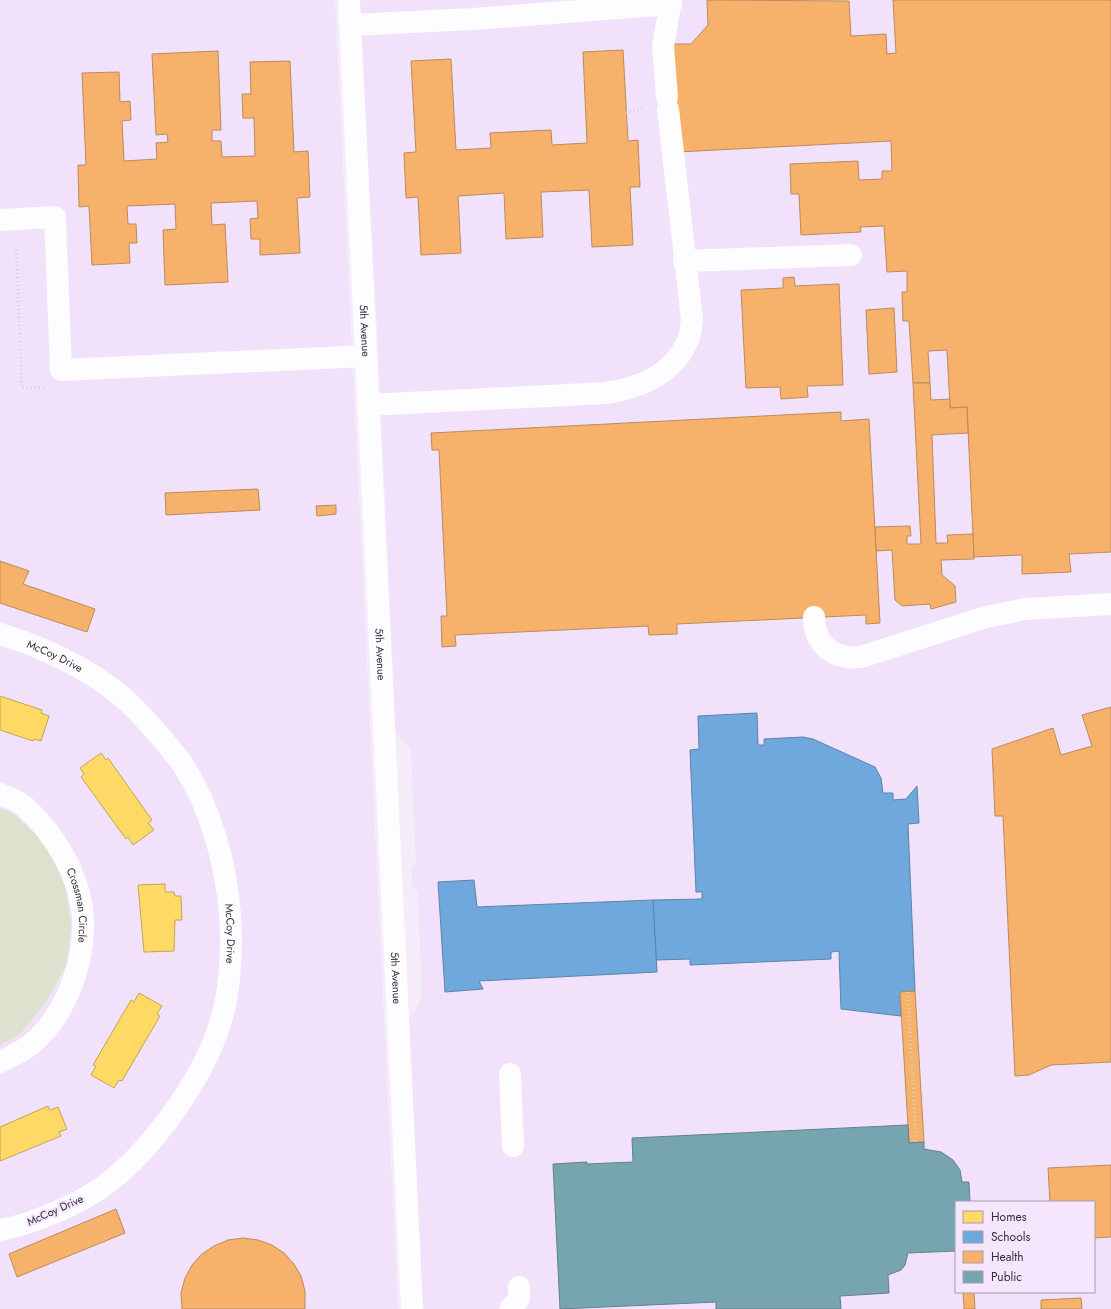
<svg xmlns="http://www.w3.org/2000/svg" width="1111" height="1309" font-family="Jost,sans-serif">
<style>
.built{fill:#f1e1fb;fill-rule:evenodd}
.park{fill:#dde2ce}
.homes{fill:#ffd966;stroke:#c2a558}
.schools{fill:#6fa8dc;stroke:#5d83ab}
.health{fill:#f6b26b;stroke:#bc8a5c}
.public{fill:#76a5af;stroke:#62818c}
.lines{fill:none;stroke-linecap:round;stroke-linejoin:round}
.path{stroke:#d2d0d4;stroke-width:2.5;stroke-dasharray:1 3;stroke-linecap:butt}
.minor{stroke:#fdfcfe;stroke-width:22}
.labels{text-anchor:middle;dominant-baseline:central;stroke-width:4;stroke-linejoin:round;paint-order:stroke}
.street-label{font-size:11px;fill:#342d39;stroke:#f5e6fe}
</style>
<rect width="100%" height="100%" fill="#f4ecf8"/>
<g class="built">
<path d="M0,0h335l63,1309h-398z"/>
<path d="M359,0h752v1309h-688l-14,-290 13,-20 -4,-108 -6,-5v-17l4,-6 -5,-113 -15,-17 -19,-404zM956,1202h138v90h-138z"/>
</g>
<path class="park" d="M0,808l15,7 29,27 20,40 7,43 -4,38 -20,38 -27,33 -20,11z"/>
<g class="homes">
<path d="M0,696l42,14 -1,3 8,3 -8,25 -7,-2 -1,2 -33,-11z"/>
<path d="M101,753l5,7 2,-2 44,62 -4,3 6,7 -21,15 -5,-8 -2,2 -45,-62 3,-3 -4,-6z"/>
<path d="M165,884v8h9l1,4h6l1,24h-7l-1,31 -30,1 -6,-67z"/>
<path d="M139,993l23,13 -5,8 3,2 -38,65 -3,-1 -5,8 -23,-13 5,-9 -3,-1 38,-65 3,2z"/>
<path d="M48,1106l2,4 8,-3 9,22 -8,3 2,4 -61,25v-34z"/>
</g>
<g class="schools">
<path d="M757,713l1,32h6v-6l39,-2 10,2 62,28 6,11 2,15h10v7l13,-1 11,-13 2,37 -11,1 7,167 -15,1 1,24 -60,-7 -2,-58 -8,1v7l-141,6v-6l-34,1 -3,-60 49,-1v-7h-6l-6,-142 9,-1 -1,-33z"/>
<path d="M474,880l3,27 176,-7 4,72 -178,9 4,8 -38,3 -7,-110z"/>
</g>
<g class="health">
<path d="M707,0l142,1 2,35 35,-2 1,20 9,-1 -3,-53h218v552l-42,2 2,18 -49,2v-19l-48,2 -7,-150 -17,1 -3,-58 -19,1 2,32h-17l-4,-62h-6l-1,-29h5v-21l-20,1 -3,-46 -24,1 1,5 -60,3 -2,-41h-8l-1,-30 68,-3 1,19 23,-1v-8h10l-1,-30 -213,11 -5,-108h18l17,-19z"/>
<path d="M623,50l5,91 10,-1 2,47h-10l3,58 -41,2 -3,-57 -48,2 2,45 -37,2 -2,-46 -46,3 3,57 -40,2 -3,-58 -12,1 -2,-45 12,-1 -5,-91 40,-2 5,91 35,-2 -1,-15 61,-3 1,15 35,-2 -4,-91z"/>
<path d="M218,51l3,79h-9v11h9l1,16 33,-1 -1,-38h-11l-1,-24h9l-1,-32 40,-1 4,91 14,-1 2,46 -13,1 3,55 -40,2v-16h-9l-1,-20 8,-1 -1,-17 -46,2 1,22 13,-1 3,58 -63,3 -2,-55 13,-1 -1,-25 -48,2 1,18h8l1,19h-8l1,20 -38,2 -3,-59 -10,1 -1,-42h8l-4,-92 37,-1 1,30 10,-1 1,19 -9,1 2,40 33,-2 -1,-16 12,-1 -1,-8 -11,1 -4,-81z"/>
<path d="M794,277l1,9 44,-2 4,101 -36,1 1,11 -27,2 -1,-12 -34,1 -5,-98 42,-2v-10z"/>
<path d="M894,308l3,64 -28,2 -3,-64z"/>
<path d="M913,383h17l1,17 19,-1v9l17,-1 1,26 -36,2 4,108h12l-1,-8 26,-1 1,25 -33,1 1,15 13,11 1,16 -25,7 -1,-5 -28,2 -7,-6 -3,-50 -16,1 -1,-24 35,-1 1,10h-4v8h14z"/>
<path d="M841,412v9l28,-2 11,204 -14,1v-9l-189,9v10l-28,1 -1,-9 -193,9 1,11 -14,1 -1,-31h6l-8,-166h-7l-1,-17z"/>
<path d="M258,489l2,21 -94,5 -1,-22z"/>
<path d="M336,505v9l-19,2 -1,-10z"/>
<path d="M0,561l29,10 -6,13 72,25 -8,23 -87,-29z"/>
<path d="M1111,707v355l-60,3 -22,10 -14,1 -12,-260h-8l-3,-67 61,-21 8,27 31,-9 -10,-31z"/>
<path d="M915,991l9,151 -15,1 -9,-151z"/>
<path d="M1111,1165v72l-17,1v-36h-44l-2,-34z"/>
<path d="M116,1209l9,24 -108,44 -8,-23z"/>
<path d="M243,1238l15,2 14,5 12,8 10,11 7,12 4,15v18h-123l-1,-16 4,-15 7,-13 10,-11 12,-8 14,-6z"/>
<path d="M963,1292h11l1,17h-11z"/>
<path d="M1081,1298l1,11h-41v-9z"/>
</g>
<path class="public" d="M908,1125l1,18 15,-1v7l17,3 12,8 7,10 2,12h7l1,20h-14v49l-48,2 -3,12 -4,5 -13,5 1,18 -49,3 1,13h-125v-7l-156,7 -7,-145 34,-2v2l46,-2 -1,-24z"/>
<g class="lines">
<g class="path">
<path d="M626,113l19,-5"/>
<path d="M16,245l6,143 22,-1"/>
<path d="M908,992l8,151"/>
</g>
<g class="minor">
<path id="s1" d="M349,0l63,1309"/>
<path d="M350,25l123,-6 198,-15"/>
<path d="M667,97l-4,-51 8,-46"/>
<path d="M0,220l55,-3 6,153 305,-14"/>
<path d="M684,261l167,-6"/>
<path d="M368,405l237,-12c35,-5 68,-18 83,-53 3,-6 3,-15 4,-21l-24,-210"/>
<path d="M814,617c0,28 20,43 47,40l125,-40 39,-8 86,-5"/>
<path id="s2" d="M0,634c41,12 87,34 120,61 16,13 31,31 45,47 6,8 13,15 18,23 28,43 43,99 47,150 2,30 1,60 -5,90 -10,46 -38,92 -68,129 -15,19 -33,37 -52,51 -25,19 -75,40 -105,45"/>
<path id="s3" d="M0,794c8,3 18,7 24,12 31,28 57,71 59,113 2,44 -18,99 -54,127 -8,6 -19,11 -29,16"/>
<path d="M510,1074l3,72"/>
<path d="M510,1309l9,-10v-12"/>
</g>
</g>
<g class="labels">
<g class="street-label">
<text stroke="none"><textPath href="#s1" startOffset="331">5th Avenue</textPath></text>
<text stroke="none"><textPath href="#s1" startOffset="655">5th Avenue</textPath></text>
<text stroke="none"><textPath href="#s2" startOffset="59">McCoy Drive</textPath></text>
<text stroke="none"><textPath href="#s3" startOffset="143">Crossman Circle</textPath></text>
<text stroke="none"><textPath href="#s2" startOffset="407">McCoy Drive</textPath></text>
<text stroke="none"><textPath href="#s1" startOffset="979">5th Avenue</textPath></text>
<text transform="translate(55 1210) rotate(-24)">McCoy Drive</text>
</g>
</g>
<rect x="955" y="1201" width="140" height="92" fill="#f5e6fe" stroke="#a89caf"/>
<rect x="963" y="1211" width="20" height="12" fill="#ffd966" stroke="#a89caf"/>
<text x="991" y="1221" font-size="12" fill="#342d39">Homes</text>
<rect x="963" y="1231" width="20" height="12" fill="#6fa8dc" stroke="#a89caf"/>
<text x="991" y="1241" font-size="12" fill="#342d39">Schools</text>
<rect x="963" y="1251" width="20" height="12" fill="#f6b26b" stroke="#a89caf"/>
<text x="991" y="1261" font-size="12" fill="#342d39">Health</text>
<rect x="963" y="1271" width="20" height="12" fill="#76a5af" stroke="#a89caf"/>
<text x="991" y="1281" font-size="12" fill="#342d39">Public</text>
</svg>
